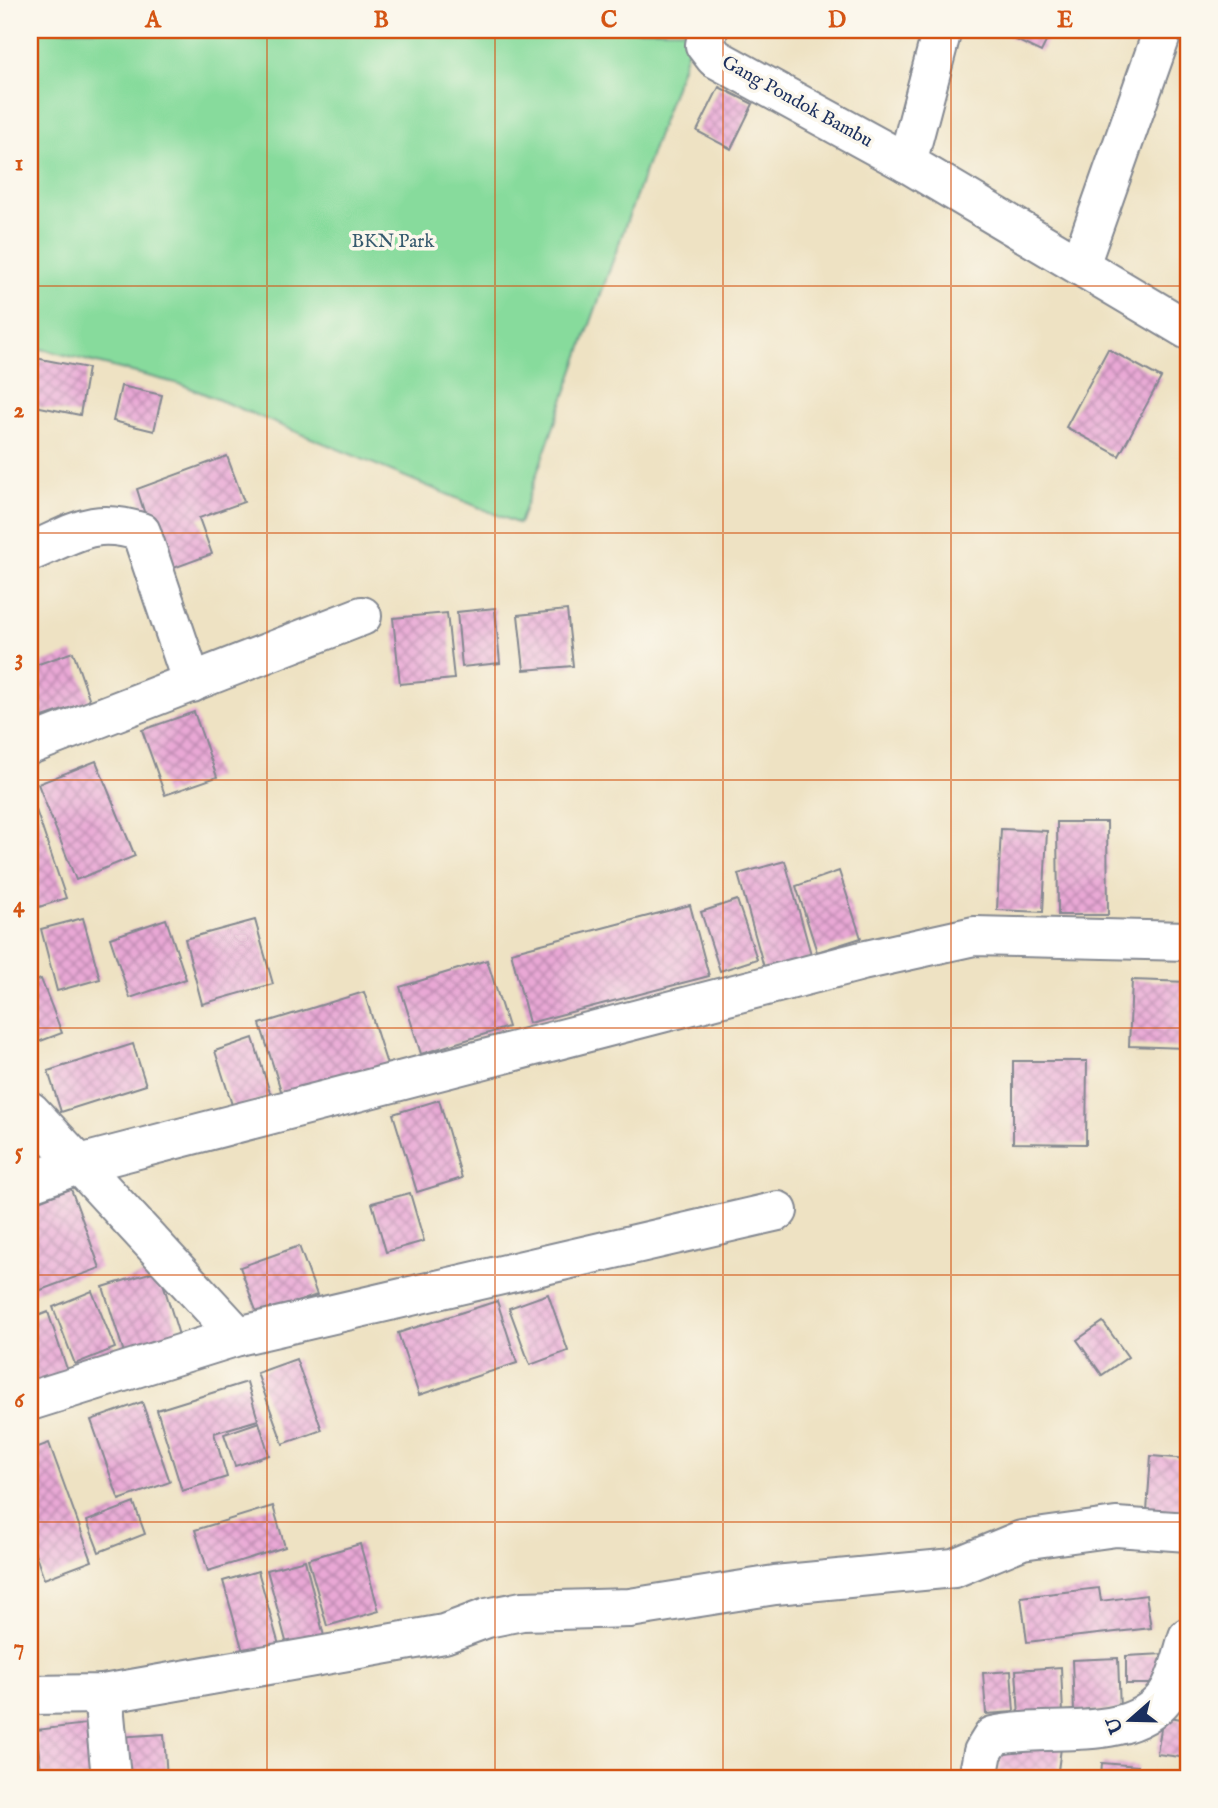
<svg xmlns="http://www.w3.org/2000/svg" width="1218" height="1808" font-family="'IM FELL English',serif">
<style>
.green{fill:#87db9c;stroke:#51857d;stroke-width:2}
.building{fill:url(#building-cross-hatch)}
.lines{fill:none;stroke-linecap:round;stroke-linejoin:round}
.street-casing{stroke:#848890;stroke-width:42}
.street{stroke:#fff;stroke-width:38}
.grid{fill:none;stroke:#d45514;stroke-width:2;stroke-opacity:0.55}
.labels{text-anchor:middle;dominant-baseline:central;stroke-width:7;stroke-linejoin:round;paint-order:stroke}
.street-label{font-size:19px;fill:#1b2f5e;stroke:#fbf7ec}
.park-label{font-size:19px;fill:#365a6e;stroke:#fbf7ec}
.neatline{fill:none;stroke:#d45514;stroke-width:2.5}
.grid-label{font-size:23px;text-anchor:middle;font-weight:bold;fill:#d45514}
</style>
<defs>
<pattern id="building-cross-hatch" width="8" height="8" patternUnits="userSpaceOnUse" patternTransform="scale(1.75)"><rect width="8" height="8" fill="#e9a8d5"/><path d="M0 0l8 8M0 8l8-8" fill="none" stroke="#bc89b0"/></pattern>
</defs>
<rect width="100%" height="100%" fill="#fbf7ec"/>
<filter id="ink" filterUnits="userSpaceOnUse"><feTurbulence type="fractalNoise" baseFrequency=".0143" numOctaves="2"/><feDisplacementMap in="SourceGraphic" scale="14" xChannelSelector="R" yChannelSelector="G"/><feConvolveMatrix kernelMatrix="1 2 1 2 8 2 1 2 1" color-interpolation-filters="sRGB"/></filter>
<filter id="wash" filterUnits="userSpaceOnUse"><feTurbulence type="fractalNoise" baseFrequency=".00686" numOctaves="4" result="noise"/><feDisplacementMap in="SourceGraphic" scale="28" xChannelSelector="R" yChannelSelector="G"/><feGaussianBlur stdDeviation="1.57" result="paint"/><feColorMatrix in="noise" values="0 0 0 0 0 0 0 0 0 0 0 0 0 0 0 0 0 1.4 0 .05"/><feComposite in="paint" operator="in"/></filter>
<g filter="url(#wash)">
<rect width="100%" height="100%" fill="#eee2c3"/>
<path class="green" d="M30,30h665l-176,494 -336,-139 -153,-39z"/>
<g id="blocks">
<g class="building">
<path d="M995,30h57l-11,22z"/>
<path d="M719,87l34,17 -22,45 -34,-18z"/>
<path d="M1108,349l53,29 -42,78 -53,-29z"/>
<path d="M30,357l58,11 -8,47 -50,-10z"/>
<path d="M121,386l41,9 -8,36 -41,-10z"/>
<path d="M227,456l17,46 -45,16 13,36 -49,18 -26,-83z"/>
<path d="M495,608l5,55 -38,4 -5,-55z"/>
<path d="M567,610l6,56 -49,4 -6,-55z"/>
<path d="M447,613l7,66 -54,5 -7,-66z"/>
<path d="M73,652l17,49 -59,20 -1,-54z"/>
<path d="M194,712l23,65 -52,18 -23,-65z"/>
<path d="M96,761l39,95 -59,24 -38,-96z"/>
<path d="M36,810l30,88 -36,12v-98z"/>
<path d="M1057,822h50l1,93h-50z"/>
<path d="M1001,829l46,2 -4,81 -46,-2z"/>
<path d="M785,861l27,97 -47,13 -27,-97z"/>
<path d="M839,871l22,67 -44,14 -21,-66z"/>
<path d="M737,900l20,59 -37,12 -19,-59z"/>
<path d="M690,905l19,71 -180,47 -18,-71z"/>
<path d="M83,918l17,61 -43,12 -16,-62z"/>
<path d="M166,919l20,60 -56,19 -20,-60z"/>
<path d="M255,920l18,64 -71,20 -17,-65z"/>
<path d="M487,960l21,67 -87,27 -21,-67z"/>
<path d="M41,979l21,54 -32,12v-62z"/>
<path d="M1132,980l56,2 -3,66 -56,-2z"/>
<path d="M364,992l24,76 -104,32 -24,-76z"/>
<path d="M253,1038l18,58 -38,12 -18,-57z"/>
<path d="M133,1044l13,41 -85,27 -13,-41z"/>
<path d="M1013,1061h74l-1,83 -73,-1z"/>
<path d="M439,1100l23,78 -45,14 -24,-78z"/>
<path d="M71,1189l29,79 -70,26v-90z"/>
<path d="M410,1193l14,48 -38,11 -14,-49z"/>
<path d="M299,1246l18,49 -59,21 -18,-49z"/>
<path d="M159,1270l23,75 -55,17 -24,-75z"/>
<path d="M92,1291l23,57 -40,16 -22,-57z"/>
<path d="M548,1294l20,57 -38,14 -21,-57z"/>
<path d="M497,1301l20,62 -98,32 -21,-62z"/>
<path d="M48,1312l22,66 -40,13v-72z"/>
<path d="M1103,1322l25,35 -26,18 -25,-35z"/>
<path d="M296,1359l26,71 -39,14 -26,-71z"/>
<path d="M247,1382l11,38 -44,13 13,44 -45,14 -25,-81z"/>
<path d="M142,1402l28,80 -51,18 -28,-80z"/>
<path d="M259,1422l10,33 -34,11 -11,-32z"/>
<path d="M49,1443l43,118 -48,18 -14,-40v-89z"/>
<path d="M1151,1456l37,3v55l-41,-3z"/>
<path d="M134,1503l11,31 -46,18 -12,-31z"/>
<path d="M273,1506l12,41 -77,24 -13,-41z"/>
<path d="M360,1544l19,67 -52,15 -19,-67z"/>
<path d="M305,1560l19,76 -37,9 -20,-75z"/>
<path d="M258,1571l21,74 -35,10 -21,-74z"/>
<path d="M1099,1588l2,13 45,-6 5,33 -124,14 -6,-45z"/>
<path d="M1164,1654v30h-38v-28z"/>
<path d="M1118,1658l2,52 -46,2 -2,-52z"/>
<path d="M1061,1667l2,47 -44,2 -3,-46z"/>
<path d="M1011,1671l3,41 -28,2 -3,-41z"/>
<path d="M1163,1716l25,4v38l-31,-4z"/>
<path d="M94,1723l7,55h-59l-6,-48z"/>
<path d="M164,1734l3,44h-48l-3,-41z"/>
<path d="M1003,1741l58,7 -4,30h-59z"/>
<path d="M1102,1763l36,3 -1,12h-36z"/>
</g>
</g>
</g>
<g filter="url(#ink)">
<use href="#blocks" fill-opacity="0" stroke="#848890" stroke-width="2"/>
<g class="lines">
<defs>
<g id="street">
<path d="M708,30l-3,15 10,13 192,105 281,167"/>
<path d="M907,163l35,-133"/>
<path d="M1080,265l83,-235"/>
<path d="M30,552c44,-18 62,-36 111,-20l51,151"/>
<path d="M30,745l332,-129"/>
<path d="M30,1111l208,225"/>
<path d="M30,1182l50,-18 782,-203 112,-25 214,5"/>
<path d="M30,1401l208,-65 540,-125"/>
<path d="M103,1694l8,84"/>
<path d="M30,1695l73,-1 341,-60 43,-16 35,-7 108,-3 145,-23 179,-17 68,-28 94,-13 72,5"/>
<path d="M978,1778l5,-26 10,-16c56,-13 134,9 172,-39 12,-15 17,-42 23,-60"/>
</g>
</defs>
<use href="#street" class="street-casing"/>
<use href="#street" class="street"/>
</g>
</g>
<path class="grid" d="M267,30v1748M495,30v1748M723,30v1748M951,30v1748M30,286h1158M30,533h1158M30,780h1158M30,1028h1158M30,1275h1158M30,1522h1158"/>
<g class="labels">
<g class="street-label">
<text transform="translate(797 102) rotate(29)">Gang Pondok Bambu</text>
</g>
<g class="park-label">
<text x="393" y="242">BKN Park</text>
</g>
</g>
<rect width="1218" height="1808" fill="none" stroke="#fbf7ec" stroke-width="77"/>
<g transform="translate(1130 1720) rotate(250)" stroke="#fbf7ec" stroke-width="5" paint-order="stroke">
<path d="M0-5L12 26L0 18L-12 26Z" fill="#1b2f5e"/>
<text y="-10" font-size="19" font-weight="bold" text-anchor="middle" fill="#1b2f5e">U</text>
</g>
<rect x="38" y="38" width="1142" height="1732" class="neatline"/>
<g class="grid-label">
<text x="153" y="27">A</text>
<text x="381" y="27">B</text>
<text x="609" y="27">C</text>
<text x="837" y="27">D</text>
<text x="1065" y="27">E</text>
<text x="19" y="170">1</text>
<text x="19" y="417">2</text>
<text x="19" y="665">3</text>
<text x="19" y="912">4</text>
<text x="19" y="1159">5</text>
<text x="19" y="1407">6</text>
<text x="19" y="1654">7</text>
</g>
</svg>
